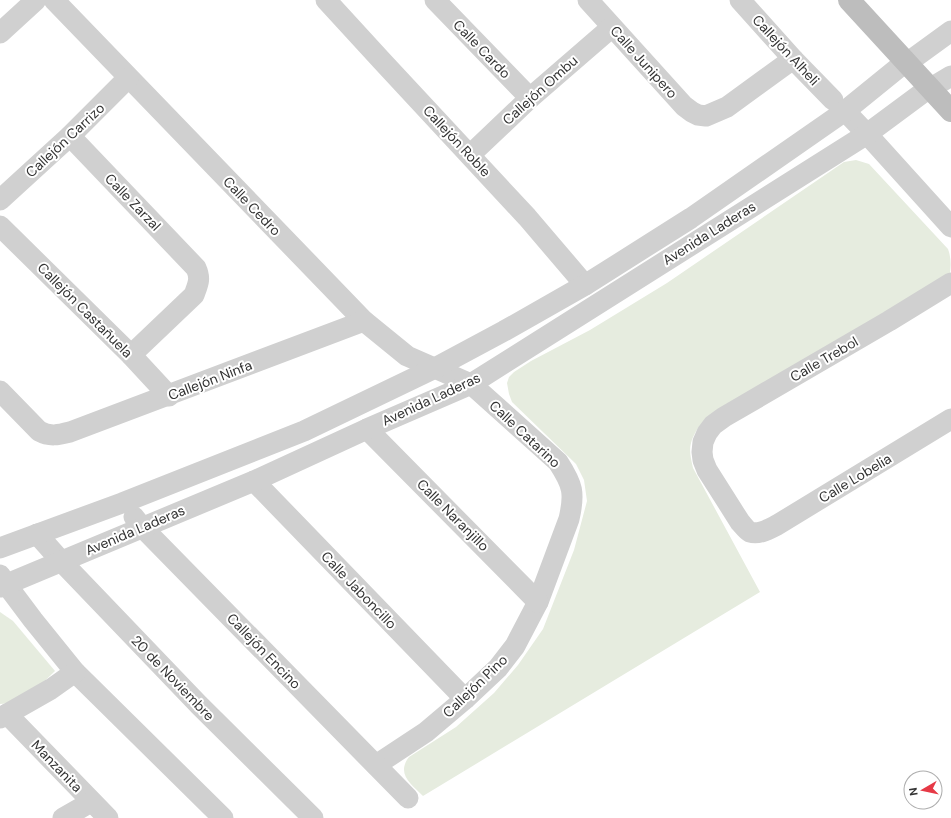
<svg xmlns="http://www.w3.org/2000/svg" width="951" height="818" font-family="'DM Sans',sans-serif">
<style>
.green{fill:#e6ecdf}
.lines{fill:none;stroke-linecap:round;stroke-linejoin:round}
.street{stroke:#d0d0d0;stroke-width:21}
.secondary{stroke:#bdbdbd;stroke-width:22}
.labels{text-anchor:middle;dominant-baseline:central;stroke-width:4;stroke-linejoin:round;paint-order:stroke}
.street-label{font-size:14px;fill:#333;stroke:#fff}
</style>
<rect width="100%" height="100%" fill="#fff"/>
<g class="green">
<path d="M856,160l13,4 79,85c3,8 3,16 2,24l-252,155c-10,16 -9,23 -5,40l67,124 -337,204c-12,-12 -27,-22 -14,-39l47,-30 38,-34 24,-28 25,-36 31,-79 13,-49 -3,-21 -8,-16 -64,-62 -3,-8 -2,-11 2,-6 5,-5 17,-11 59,-31 77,-47 177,-121z"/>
<path d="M0,612l13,9 42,50 -27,26 -16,6 -12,1z"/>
</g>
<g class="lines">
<g class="street">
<path d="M54,0l310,321 43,35 64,28 87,78c15,23 17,31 11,57l-31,83 -23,44 -17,22 -33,31 -39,33 -50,33"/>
<path d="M326,0l56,61 145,156 58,68"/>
<path d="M435,0l95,98"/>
<path d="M588,0l96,106 8,6 6,3 8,1 21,-9 66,-48"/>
<path d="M740,0l53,59 40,41"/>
<path d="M0,33l36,-33"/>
<path d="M845,111l22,23 84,93"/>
<path d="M70,136l126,132c5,11 2,16 -2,27l-63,60"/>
<path d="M470,155l60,-57 82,-71"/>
<path d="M0,200l70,-64 58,-58"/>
<path d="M0,226l131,129 38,41"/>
<path d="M951,283l-62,38 -165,96 -11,8 -6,8 -4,9 -1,10 1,8 4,10 33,52c3,3 6,8 10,10 9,3 19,-3 27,-7l174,-106"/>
<path d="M0,391l39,40c11,6 19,4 31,1l294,-111"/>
<path d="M367,429l171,173"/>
<path d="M254,481l211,218"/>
<path d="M134,517l8,10 266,271"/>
<path d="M37,534l24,27 138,144 114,113"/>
<path d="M0,548l122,-45 182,-72 131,-63 69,-37 81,-46 106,-67 154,-107 53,-43 9,-5 44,-32"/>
<path d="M0,575l6,9 27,36 42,52 148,146"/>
<path d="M0,587l254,-106 113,-52 104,-45 396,-250 54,-40 30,-18"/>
<path d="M7,714l101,104"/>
<path d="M0,718l51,-29 24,-17"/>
<path d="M63,818l28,-16"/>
</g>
<path class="secondary" d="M849,0l102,111"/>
</g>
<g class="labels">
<g class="street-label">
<text transform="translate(482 49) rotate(46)">Calle Cardo</text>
<text transform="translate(786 50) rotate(47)">Callejón Alheli</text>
<text transform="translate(644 62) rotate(48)">Calle Junipero</text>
<text transform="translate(540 90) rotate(-42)">Callejón Ombu</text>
<text transform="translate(65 140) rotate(-43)">Callejón Carrizo</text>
<text transform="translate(457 141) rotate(47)">Callejón Roble</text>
<text transform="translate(133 202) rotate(46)">Calle Zarzal</text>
<text transform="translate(252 206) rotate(46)">Calle Cedro</text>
<text transform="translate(709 233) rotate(-32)">Avenida Laderas</text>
<text transform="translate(85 310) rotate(45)">Callejón Castañuela</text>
<text transform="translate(824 359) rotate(-30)">Calle Trebol</text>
<text transform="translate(210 380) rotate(-21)">Callejón Ninfa</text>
<text transform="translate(431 399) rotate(-25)">Avenida Laderas</text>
<text transform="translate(525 434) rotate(43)">Calle Catarino</text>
<text transform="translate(855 478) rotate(-31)">Calle Lobelia</text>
<text transform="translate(453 515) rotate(45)">Calle Naranjillo</text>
<text transform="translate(135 530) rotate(-23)">Avenida Laderas</text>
<text transform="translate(359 590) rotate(46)">Calle Jaboncillo</text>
<text transform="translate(264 651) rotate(46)">Callejón Encino</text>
<text transform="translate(173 678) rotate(46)">20 de Noviembre</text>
<text transform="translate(475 686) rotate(-44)">Callejón Pino</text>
<text transform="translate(57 766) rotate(46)">Manzanita</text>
</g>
</g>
<g transform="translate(923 790) rotate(261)"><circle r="19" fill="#ffffff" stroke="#adadad"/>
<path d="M0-3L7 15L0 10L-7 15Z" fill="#e63946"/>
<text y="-6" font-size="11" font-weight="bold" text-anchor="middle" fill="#333333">N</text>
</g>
</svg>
